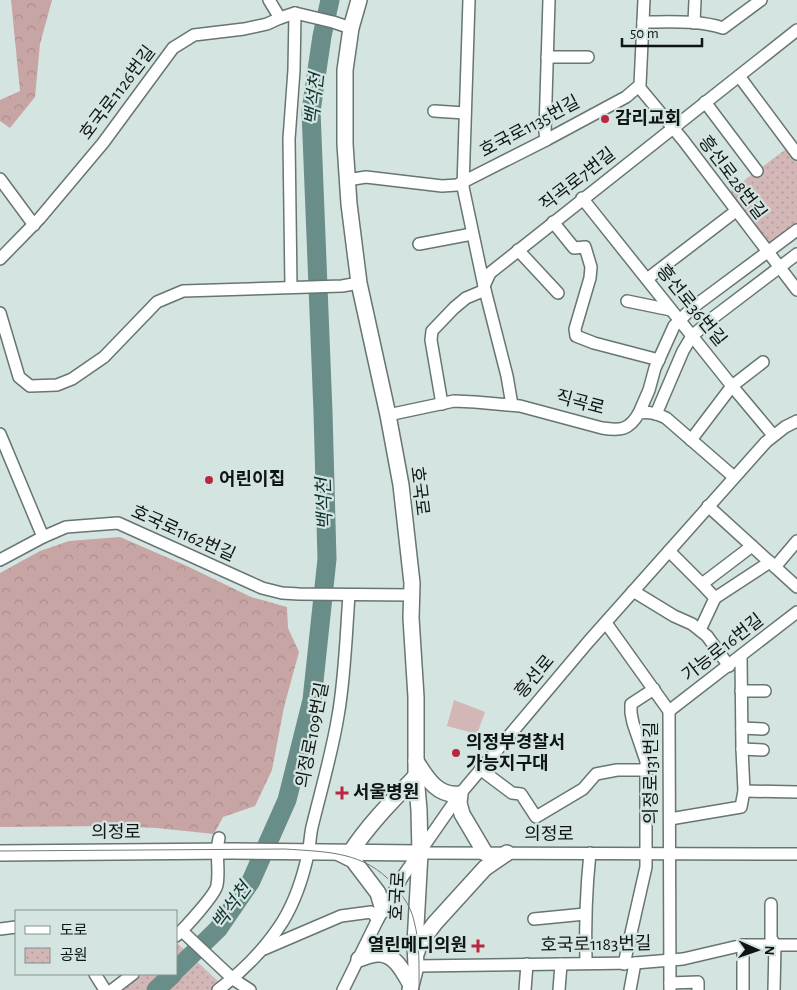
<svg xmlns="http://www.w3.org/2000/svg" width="797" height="990" font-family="'Alegreya Sans','Noto Sans KR',sans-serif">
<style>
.forest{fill:url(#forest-crowns)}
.park{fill:url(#park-dots)}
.pitch{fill:#d3b6b6}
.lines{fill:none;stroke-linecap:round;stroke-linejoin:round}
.river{stroke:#698d88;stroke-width:19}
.minor-casing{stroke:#677573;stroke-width:14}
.tertiary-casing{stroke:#677573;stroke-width:18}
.minor{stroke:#fff;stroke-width:11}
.tertiary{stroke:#fff;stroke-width:15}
.tram{stroke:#717b79;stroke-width:1}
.poi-dot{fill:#b8273f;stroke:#d4e4e1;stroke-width:2}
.labels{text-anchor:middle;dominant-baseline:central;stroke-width:4.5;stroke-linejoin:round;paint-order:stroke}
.street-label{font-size:18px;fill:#0f1514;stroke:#d4e4e1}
.poi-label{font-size:18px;font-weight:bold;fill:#0f1514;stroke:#d4e4e1;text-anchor:start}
.water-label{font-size:19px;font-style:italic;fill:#103531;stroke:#d4e4e1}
</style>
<defs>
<pattern id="forest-crowns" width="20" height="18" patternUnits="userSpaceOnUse" patternTransform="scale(1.25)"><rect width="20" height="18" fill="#c8a5a5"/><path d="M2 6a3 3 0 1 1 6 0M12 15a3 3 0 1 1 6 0" fill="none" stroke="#ab8d8d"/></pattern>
<pattern id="park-dots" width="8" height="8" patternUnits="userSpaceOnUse" patternTransform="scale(1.25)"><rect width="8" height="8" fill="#d3b6b6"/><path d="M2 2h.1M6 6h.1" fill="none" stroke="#b49c9c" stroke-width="1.8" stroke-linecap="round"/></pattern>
</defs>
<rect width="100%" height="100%" fill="#d4e4e1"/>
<g class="forest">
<path d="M11,0h41l-12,44 -5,53 -25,31 -10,-7v-21l20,-9z"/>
<path d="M120,537l67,29 64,31 36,10 1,21 11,24 -15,55 -12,63 -17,36 -32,11 -9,17 -58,-6 -46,-2 -110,1v-254l40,-22 29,-10z"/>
</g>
<g class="park">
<path d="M790,146l7,11v72l-28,21 -40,-58z"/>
<path d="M176,942l45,42 -8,6h-90l20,-16h33z"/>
</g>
<path class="pitch" d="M454,700l31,12 -8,22 -30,-8z"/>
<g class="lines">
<g class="river">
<path d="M176,970l42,-41 33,-48 36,-81 25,-100 15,-141 -4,-147 -12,-301 11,-75 8,-36"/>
<path d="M156,990l17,-16"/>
</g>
<defs>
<g id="minor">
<path d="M269,0l11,18"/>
<path d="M469,0l-6,187 21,99"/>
<path d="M643,22c27,0 55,-2 80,6l38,-28"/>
<path d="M694,23l1,-23"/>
<path d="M547,57h41"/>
<path d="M739,76l58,78"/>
<path d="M639,87l44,53 114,150"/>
<path d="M705,102l52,69"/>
<path d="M434,111l31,2"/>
<path d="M546,140l-1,-8 4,-132"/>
<path d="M0,179l34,46"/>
<path d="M347,180l19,-3 76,9 15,-1 89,-45 80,-43 14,-12 4,-85"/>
<path d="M582,198l150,188 41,49"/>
<path d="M553,222l21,26 11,-1 6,20 -1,11 -15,51 1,7 18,7 65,17"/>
<path d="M419,244l53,-10"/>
<path d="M518,250l40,43"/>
<path d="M0,259l40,-41 63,-75 70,-95 21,-13 50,-6 23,-5 13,-6 15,-5 38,9 18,6"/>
<path d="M647,279l89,-68"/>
<path d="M291,287l-2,-148 5,-69 1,-57"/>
<path d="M627,301l44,9"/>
<path d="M0,313l19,64 11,9 27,-1 15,-6 32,-22 53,-55 26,-11 159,-5 17,-3"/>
<path d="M442,404l-11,-64 1,-9 22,-23 12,-10 19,-8"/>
<path d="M512,405l-5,-29 -23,-90 6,-13 307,-243"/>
<path d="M639,413l10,-23 6,-22 19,-42 18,-18 105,-78"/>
<path d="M656,414l27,-63 9,-15 22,-19 83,-63"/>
<path d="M388,415l66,-14 21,1 45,4 82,22c19,3 27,2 37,-15 10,-2 18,1 27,5l68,59"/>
<path d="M0,434l43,103 23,-10 52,-4 144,65 20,5 17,1 112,1"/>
<path d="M691,440l41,-54 31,-24"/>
<path d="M708,506l89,81"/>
<path d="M669,551l33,33 50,-38"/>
<path d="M0,560l43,-23"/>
<path d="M775,567l22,-26"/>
<path d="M633,591l41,25 18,8 15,12 22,30"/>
<path d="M715,598l55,-36"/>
<path d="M606,623l63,88 1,279"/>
<path d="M700,630l15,-32 -13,-14"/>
<path d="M741,691h24"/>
<path d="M669,711l128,-99"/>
<path d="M742,728l21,1"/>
<path d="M742,749l21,1"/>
<path d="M480,769l32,24 9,1 15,23 47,-28 13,-15 21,-4h29"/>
<path d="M744,791l53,1"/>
<path d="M670,819l71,-12 3,-16 -2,-42 -1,-93"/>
<path d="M420,853l377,1"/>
<path d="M771,904v34l4,7 -1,45"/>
<path d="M534,919l51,-5"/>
<path d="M0,929l16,-2"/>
<path d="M182,931l51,48 17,11"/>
<path d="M176,936c9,-8 40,-42 41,-51 3,-16 -2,-30 2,-47"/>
<path d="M743,945v45"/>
<path d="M264,949l77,-33 30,-4 7,7"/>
<path d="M586,963c-1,-37 0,-73 4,-110"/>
<path d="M624,964l22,-97v-106l-13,-38 -2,-10v-9l23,-15"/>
<path d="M416,966l219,-3 48,-4 60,-14h54"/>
<path d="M95,974l10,16"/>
<path d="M670,983l28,-1v8"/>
<path d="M112,990l21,-16"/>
<path d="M218,990c25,-19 48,-42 65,-69 12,-20 20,-44 25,-67 2,-9 2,-18 4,-27 9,-37 20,-74 26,-111 7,-39 8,-81 11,-121"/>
<path d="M343,990l35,-71 25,-43 57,-82 129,-153 177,-199 19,-15 12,-6"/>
<path d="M525,990l2,-26"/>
<path d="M559,990l2,-26"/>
<path d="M630,990l5,-27"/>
</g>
<g id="tertiary">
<path d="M359,0l-8,28 -6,42v74l4,60 10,79 29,132 13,70 11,98 -1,35 5,79v79l3,34 1,43 -5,91 1,22 -6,24"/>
<path d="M416,761c10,16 21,36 44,33l-1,9 3,11 23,39"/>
<path d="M0,853l232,-2 188,2"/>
<path d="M339,853l14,7 25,33 5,17"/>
<path d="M350,853c19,-29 42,-52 66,-77"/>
<path d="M417,952l2,-8 16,-21 50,-55 22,-15"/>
<path d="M359,959c6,-2 13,-5 19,-5 17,-1 26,19 33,31"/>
</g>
</defs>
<use href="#minor" class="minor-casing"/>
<use href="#tertiary" class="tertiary-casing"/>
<use href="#minor" class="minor"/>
<use href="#tertiary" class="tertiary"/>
<path class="tram" d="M0,851l285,-2c42,3 79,2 109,36 9,11 17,22 20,36 6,22 5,46 5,69"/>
</g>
<g class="poi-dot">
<circle cx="605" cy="119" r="5"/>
<circle cx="209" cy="480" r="5"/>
<circle cx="456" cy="753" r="5"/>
<path d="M339.5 785.5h5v5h5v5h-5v5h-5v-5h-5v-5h5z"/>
<path d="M475.5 938.5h5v5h5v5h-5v5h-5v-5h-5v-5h5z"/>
</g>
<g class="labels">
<g class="street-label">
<text transform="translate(118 93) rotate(-53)">호국로1126번길</text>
<text transform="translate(530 127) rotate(-28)">호국로1135번길</text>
<text transform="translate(732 178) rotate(53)">흥선로28번길</text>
<text transform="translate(578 180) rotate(-38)">직곡로7번길</text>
<text transform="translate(691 306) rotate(51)">흥선로36번길</text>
<text transform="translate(580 403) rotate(15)">직곡로</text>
<text transform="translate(419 491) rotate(83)">호국로</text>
<text transform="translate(183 534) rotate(24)">호국로1162번길</text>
<text transform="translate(723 648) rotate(-38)">가능로16번길</text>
<text transform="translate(535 677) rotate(-50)">흥선로</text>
<text transform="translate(313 735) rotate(-79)">의정로109번길</text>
<text transform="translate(652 773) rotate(-90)">의정로131번길</text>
<text x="116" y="833">의정로</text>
<text x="549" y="835">의정로</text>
<text transform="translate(398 896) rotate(-87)">호국로</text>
<text transform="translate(596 945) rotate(-1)">호국로1183번길</text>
</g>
<g class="poi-label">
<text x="615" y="119">감리교회</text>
<text x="219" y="480">어린이집</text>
<text x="466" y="743">의정부경찰서<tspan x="466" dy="21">가능지구대</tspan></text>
<text x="353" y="793">서울병원</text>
<text x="467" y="946" text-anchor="end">열린메디의원</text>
</g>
<g class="water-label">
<text transform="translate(315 99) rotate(-84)">백석천</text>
<text transform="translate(325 504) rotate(-92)">백석천</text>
<text transform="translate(232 906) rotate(-54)">백석천</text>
</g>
</g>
<rect x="15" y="910" width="162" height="65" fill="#d4e4e1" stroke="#85918f"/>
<rect x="25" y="926" width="25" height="8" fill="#ffffff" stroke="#85918f"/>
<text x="60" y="935" font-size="15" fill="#0f1514">도로</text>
<rect x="25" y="948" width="25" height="15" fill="url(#park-dots)" stroke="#85918f"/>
<text x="60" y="960" font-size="15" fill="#0f1514">공원</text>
<g transform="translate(757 950) rotate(92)" stroke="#d4e4e1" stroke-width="4" paint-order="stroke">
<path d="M0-4L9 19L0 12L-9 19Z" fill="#0f1514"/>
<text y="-8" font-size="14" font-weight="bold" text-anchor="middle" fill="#0f1514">N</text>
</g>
<path d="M622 38v8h80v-8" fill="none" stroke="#0f1514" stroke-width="2.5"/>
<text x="630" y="38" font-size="15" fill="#0f1514" stroke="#d4e4e1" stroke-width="4" paint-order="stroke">50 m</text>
</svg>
